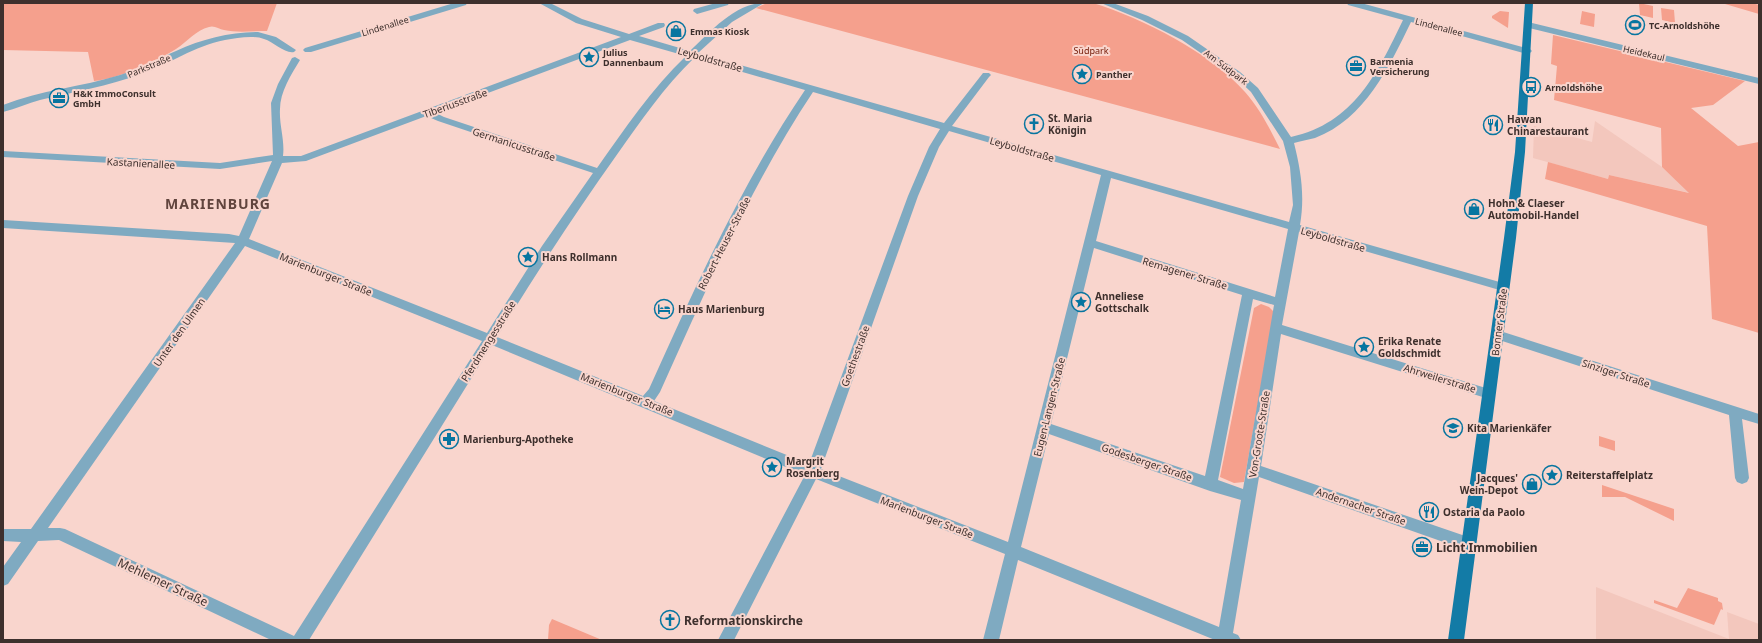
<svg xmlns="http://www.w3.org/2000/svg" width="1762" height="643" font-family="'Noto Sans',sans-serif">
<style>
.built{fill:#f3c7bd}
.green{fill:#f5a08d}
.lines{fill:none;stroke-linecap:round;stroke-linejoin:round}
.minor{fill:#7faac1;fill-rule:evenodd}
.major{fill:#137ba6;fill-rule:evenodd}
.labels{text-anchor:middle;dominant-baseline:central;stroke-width:4;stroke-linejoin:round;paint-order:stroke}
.far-poi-label{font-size:9px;font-weight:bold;fill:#3e302d;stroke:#f9d5cd;text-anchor:start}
.far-street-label{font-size:9px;fill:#3e302d;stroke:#f9d5cd}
.far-park-label{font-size:9px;fill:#741b07;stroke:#f9d5cd}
.street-label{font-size:10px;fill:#3e302d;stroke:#f9d5cd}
.poi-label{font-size:10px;font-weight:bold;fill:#3e302d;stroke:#f9d5cd;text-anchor:start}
.near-poi-label{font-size:12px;font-weight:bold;fill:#3e302d;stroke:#f9d5cd;text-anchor:start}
.near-street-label{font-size:12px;fill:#3e302d;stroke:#f9d5cd}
.district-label{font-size:14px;font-weight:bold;letter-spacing:1px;fill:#61443d;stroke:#f9d5cd}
</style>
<rect width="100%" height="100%" fill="#f9d5cd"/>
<g class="built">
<path d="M1595,121l67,46 28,26 -81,-18 -1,4 -75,-21 1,-32 58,16z"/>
<path d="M1596,587l133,52 -2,-27 32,12v16h-163z"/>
</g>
<g class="green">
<path d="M3,3h274l-10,28c-14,0 -30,2 -43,-1 -5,-1 -10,-5 -15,-3 -13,3 -22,15 -33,22 -21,13 -58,30 -82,32l-6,-29 -85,-2z"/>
<path d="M767,3h326c49,15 118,50 152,89 15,17 25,37 35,57l-524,-141z"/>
<path d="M1639,3l14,3v12l-13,-3z"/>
<path d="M1668,3h84l7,2v9l-34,-10z"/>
<path d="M1661,8l13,2 1,13 -13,-3z"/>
<path d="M1500,11l9,1 -1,16 -16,-10v-2z"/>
<path d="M1582,11l13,3 -1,13 -14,-3z"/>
<path d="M1553,35l192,46 -32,24 -22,3 47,38 21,-4v191l-47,-14 -5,-93 -162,-47 3,-17 60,17 1,-4 80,18 -27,-26 -1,-39 -107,-28 3,-34 -6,-2z"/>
<path d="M1261,304l8,3 5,5 -30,170 -10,1 -14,-6 34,-169z"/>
<path d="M1599,436l16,5v10l-16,-5z"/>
<path d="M1602,485l72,24v12l-49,-24h-23z"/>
<path d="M1688,588l30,10v3l4,2 1,7 -2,-1 -7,16 -60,-22v-3l23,8z"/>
<path d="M552,619l50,21h-54l1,-15z"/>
</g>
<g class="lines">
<g class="minor">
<path d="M454,3h13l-1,2 -155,47h-6l-2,-2 2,-2z"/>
<path d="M539,3h11l32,16 47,15 29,-11h6l1,2 -1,2 -25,9 51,15c20,-19 45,-48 74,-48l-32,19 -34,31 246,70 39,-50h6l2,2 -2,2 -37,49 337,96 4,-17 -3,-38 -7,-26 -32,-49 -17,-16 -52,-36 -40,-20 -41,-17h12l35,13 40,20 52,36 18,16 33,49c63,-14 86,-63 112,-117l-55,-15 -1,-2h14l169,46 2,2 -2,2 -3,1 -116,-32c-22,45 -46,97 -96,116 -7,2 -15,3 -21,5 7,28 11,53 6,82l203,58 4,1 2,3 -2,3 -4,1 -204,-59 -17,93 207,64 5,1 1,4 -1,4 -5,1 -208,-65 -20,132 213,73 2,5 -2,5 -5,2 -210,-74 -26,156 5,2 3,5h-26l-197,-80 -19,80h-16l22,-86 -189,-75 -82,161h-16l87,-165 -313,-130 -183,295h-38l-212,-100 -21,1 -30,43 -5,2v-19l18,-25 -18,-1v-12h28l204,-286 -232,-15v-8l226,14 10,2 33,-75 -52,8 -217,-12v-6l217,12 53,-8 -2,-52 7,-19 14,-26 3,-1 5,3c-9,15 -20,32 -20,49 -1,16 5,31 3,47h18l320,-119 -45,-14zM630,40l56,16c-34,32 -62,74 -89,112l-153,-51 -6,-3 -1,-2zM694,58l111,32c-63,93 -110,197 -156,299l-6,7 -146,-59c38,-62 77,-122 119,-181 24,-34 48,-69 78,-98zM813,92l127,37 -11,18 -21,49 -99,268 -155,-63 6,-9c46,-102 91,-207 153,-300zM429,115l2,3 7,3 155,52 -51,73 -55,87 -238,-94 33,-76 24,-2zM949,131l152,44 -93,367 -187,-73 97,-273 21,-49zM1111,178l177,51 -13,68 -179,-56zM245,246l237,95 -188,295 -229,-107 -5,-1h-12zM1094,248l148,47 -37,181 -154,-52zM1253,299l21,6 -31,184 -25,-9zM1049,434l161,57 31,9 -22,127 -198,-80z"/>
<path d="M716,3h13l-1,2 -31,9 -4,-3 1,-2z"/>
<path d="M1528,22l231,56v6l-234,-57 -1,-2z"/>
<path d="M258,32l18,5 20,13 -2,2c-9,2 -20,-10 -30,-13 -11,-4 -27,-1 -39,1 -31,6 -55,24 -84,34 -33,12 -67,18 -101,26 -12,3 -24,9 -37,12v-7c37,-15 79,-18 117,-30 20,-6 37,-16 56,-24 26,-12 54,-19 82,-19z"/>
<path d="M1497,330l262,84v10l-17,-5 7,59 -2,4 -5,2 -5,-2 -2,-4 -6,-63 -236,-77 -2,-3 2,-3z"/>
</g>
<path class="major" d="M1525,3h8l-8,149 -9,86 -52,402h-16l56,-402 11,-86z"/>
</g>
<defs>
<symbol id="stadium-ring" viewBox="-11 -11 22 22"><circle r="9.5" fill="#f9d5cd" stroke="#0775a0" stroke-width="1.5"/><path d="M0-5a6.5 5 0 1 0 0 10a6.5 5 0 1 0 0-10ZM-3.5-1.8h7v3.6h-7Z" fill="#0775a0"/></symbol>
<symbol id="shop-ring" viewBox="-11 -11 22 22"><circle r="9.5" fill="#f9d5cd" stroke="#0775a0" stroke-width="1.5"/><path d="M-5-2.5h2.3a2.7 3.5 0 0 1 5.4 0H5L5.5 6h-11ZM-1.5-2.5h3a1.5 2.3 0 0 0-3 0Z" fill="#0775a0"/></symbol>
<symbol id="sight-ring" viewBox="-11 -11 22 22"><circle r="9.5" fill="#f9d5cd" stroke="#0775a0" stroke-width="1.5"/><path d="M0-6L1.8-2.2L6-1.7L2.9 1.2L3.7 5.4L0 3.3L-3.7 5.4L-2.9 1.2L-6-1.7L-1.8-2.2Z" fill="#0775a0"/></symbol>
<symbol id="office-ring" viewBox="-11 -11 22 22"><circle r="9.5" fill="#f9d5cd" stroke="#0775a0" stroke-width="1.5"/><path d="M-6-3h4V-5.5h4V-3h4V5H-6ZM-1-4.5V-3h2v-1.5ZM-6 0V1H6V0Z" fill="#0775a0"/></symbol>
<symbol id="bus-ring" viewBox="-11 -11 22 22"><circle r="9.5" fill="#f9d5cd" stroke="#0775a0" stroke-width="1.5"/><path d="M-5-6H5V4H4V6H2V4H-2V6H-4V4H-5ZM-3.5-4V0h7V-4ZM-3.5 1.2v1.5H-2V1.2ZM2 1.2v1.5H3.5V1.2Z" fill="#0775a0"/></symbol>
<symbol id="church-ring" viewBox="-11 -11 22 22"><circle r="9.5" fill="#f9d5cd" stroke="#0775a0" stroke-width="1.5"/><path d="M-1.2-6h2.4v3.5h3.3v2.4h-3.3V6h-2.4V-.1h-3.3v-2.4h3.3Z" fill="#0775a0"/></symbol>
<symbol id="restaurant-ring" viewBox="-11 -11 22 22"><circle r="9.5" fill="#f9d5cd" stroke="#0775a0" stroke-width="1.5"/><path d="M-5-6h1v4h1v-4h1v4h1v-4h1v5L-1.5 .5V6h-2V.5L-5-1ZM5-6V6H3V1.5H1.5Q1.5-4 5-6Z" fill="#0775a0"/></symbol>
<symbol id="hotel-ring" viewBox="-11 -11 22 22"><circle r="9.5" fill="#f9d5cd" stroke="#0775a0" stroke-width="1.5"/><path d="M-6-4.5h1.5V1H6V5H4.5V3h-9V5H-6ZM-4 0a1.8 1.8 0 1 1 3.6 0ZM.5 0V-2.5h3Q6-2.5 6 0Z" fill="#0775a0"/></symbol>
<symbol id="school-ring" viewBox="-11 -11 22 22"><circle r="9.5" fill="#f9d5cd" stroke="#0775a0" stroke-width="1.5"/><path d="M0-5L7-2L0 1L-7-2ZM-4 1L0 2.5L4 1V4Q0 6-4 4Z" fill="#0775a0"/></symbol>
<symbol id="pharmacy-ring" viewBox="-11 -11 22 22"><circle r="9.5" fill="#f9d5cd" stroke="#0775a0" stroke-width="1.5"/><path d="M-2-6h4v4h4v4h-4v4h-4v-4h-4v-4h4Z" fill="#0775a0"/></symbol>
</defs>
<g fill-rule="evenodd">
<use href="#stadium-ring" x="1624" y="14" width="22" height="22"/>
<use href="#shop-ring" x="665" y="20" width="22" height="22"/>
<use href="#sight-ring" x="578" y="46" width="22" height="22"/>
<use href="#office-ring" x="1345" y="55" width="22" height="22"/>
<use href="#sight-ring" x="1071" y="63" width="22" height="22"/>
<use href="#bus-ring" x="1520" y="76" width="22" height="22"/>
<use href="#office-ring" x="48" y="87" width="22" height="22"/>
<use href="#church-ring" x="1023" y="113" width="22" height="22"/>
<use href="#restaurant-ring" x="1482" y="114" width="22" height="22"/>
<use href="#shop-ring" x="1463" y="198" width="22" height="22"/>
<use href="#sight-ring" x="517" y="246" width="22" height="22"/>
<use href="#sight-ring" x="1070" y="291" width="22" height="22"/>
<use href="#hotel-ring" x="653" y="298" width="22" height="22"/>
<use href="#sight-ring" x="1353" y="336" width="22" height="22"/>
<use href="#school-ring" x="1442" y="417" width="22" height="22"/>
<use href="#pharmacy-ring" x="438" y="428" width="22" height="22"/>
<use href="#sight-ring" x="761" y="456" width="22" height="22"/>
<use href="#sight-ring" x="1541" y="464" width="22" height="22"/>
<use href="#shop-ring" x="1521" y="473" width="22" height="22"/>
<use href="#restaurant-ring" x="1418" y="501" width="22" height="22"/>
<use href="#office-ring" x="1411" y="536" width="22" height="22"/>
<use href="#church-ring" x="659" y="609" width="22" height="22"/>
</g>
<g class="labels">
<g class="far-poi-label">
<text x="1649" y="25">TC-Arnoldshöhe</text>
<text x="690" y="31">Emmas Kiosk</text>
<text x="603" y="52">Julius<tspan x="603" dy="10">Dannenbaum</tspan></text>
<text x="1370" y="61">Barmenia<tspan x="1370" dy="10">Versicherung</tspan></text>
<text x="1096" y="74">Panther</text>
<text x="1545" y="87">Arnoldshöhe</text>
<text x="73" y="93">H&amp;K ImmoConsult<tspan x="73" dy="10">GmbH</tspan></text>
</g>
<g class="far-street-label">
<text transform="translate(385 26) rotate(-17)">Lindenallee</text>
<text transform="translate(1439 27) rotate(15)">Lindenallee</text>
<text transform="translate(1644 53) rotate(13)">Heidekaul</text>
<text transform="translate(149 66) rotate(-23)">Parkstraße</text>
<text transform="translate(1226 67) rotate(37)">Am Südpark</text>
</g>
<g class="far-park-label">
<text x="1091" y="50">Südpark</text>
</g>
<g class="street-label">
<text transform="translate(710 59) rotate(16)">Leyboldstraße</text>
<text transform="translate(455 103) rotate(-20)">Tiberiusstraße</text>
<text transform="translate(514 144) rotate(18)">Germanicusstraße</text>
<text transform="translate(1022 149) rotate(16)">Leyboldstraße</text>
<text transform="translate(141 163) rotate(3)">Kastanienallee</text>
<text transform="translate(1333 239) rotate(16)">Leyboldstraße</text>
<text transform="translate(724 243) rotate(-63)">Robert-Heuser-Straße</text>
<text transform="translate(1185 273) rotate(17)">Remagener Straße</text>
<text transform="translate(326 274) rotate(22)">Marienburger Straße</text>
<text transform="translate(1499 322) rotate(-83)">Bonner Straße</text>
<text transform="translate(179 332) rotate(-55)">Unter den Ulmen</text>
<text transform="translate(488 341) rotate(-58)">Pferdmengesstraße</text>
<text transform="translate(855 356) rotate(-70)">Goethestraße</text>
<text transform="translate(1616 373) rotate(18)">Sinziger Straße</text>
<text transform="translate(1440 378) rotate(17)">Ahrweilerstraße</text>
<text transform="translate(627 394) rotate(22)">Marienburger Straße</text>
<text transform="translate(1049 407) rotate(-76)">Eugen-Langen-Straße</text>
<text transform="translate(1259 434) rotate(-81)">Von-Groote-Straße</text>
<text transform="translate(1147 462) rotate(19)">Godesberger Straße</text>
<text transform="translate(1361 506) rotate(19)">Andernacher Straße</text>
<text transform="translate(927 517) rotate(21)">Marienburger Straße</text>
</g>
<g class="poi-label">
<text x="1048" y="118">St. Maria<tspan x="1048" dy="12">Königin</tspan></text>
<text x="1507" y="119">Hawan<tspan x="1507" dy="12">Chinarestaurant</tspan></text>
<text x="1488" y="203">Hohn &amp; Claeser<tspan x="1488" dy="12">Automobil-Handel</tspan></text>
<text x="542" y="257">Hans Rollmann</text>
<text x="1095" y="296">Anneliese<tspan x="1095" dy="12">Gottschalk</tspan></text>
<text x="678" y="309">Haus Marienburg</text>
<text x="1378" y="341">Erika Renate<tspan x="1378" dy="12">Goldschmidt</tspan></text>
<text x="1467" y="428">Kita Marienkäfer</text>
<text x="463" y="439">Marienburg-Apotheke</text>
<text x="786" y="461">Margrit<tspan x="786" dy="12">Rosenberg</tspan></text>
<text x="1566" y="475">Reiterstaffelplatz</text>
<text x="1518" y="478" text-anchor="end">Jacques'<tspan x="1518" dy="12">Wein-Depot</tspan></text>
<text x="1443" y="512">Ostaria da Paolo</text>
</g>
<g class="near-poi-label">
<text x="1436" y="547">Licht Immobilien</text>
<text x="684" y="620">Reformationskirche</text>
</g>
<g class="near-street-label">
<text transform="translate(163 582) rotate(25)">Mehlemer Straße</text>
</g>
<g class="district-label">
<text x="218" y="203">MARIENBURG</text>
</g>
</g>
<rect width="1762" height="643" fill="none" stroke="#3e302d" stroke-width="8"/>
</svg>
